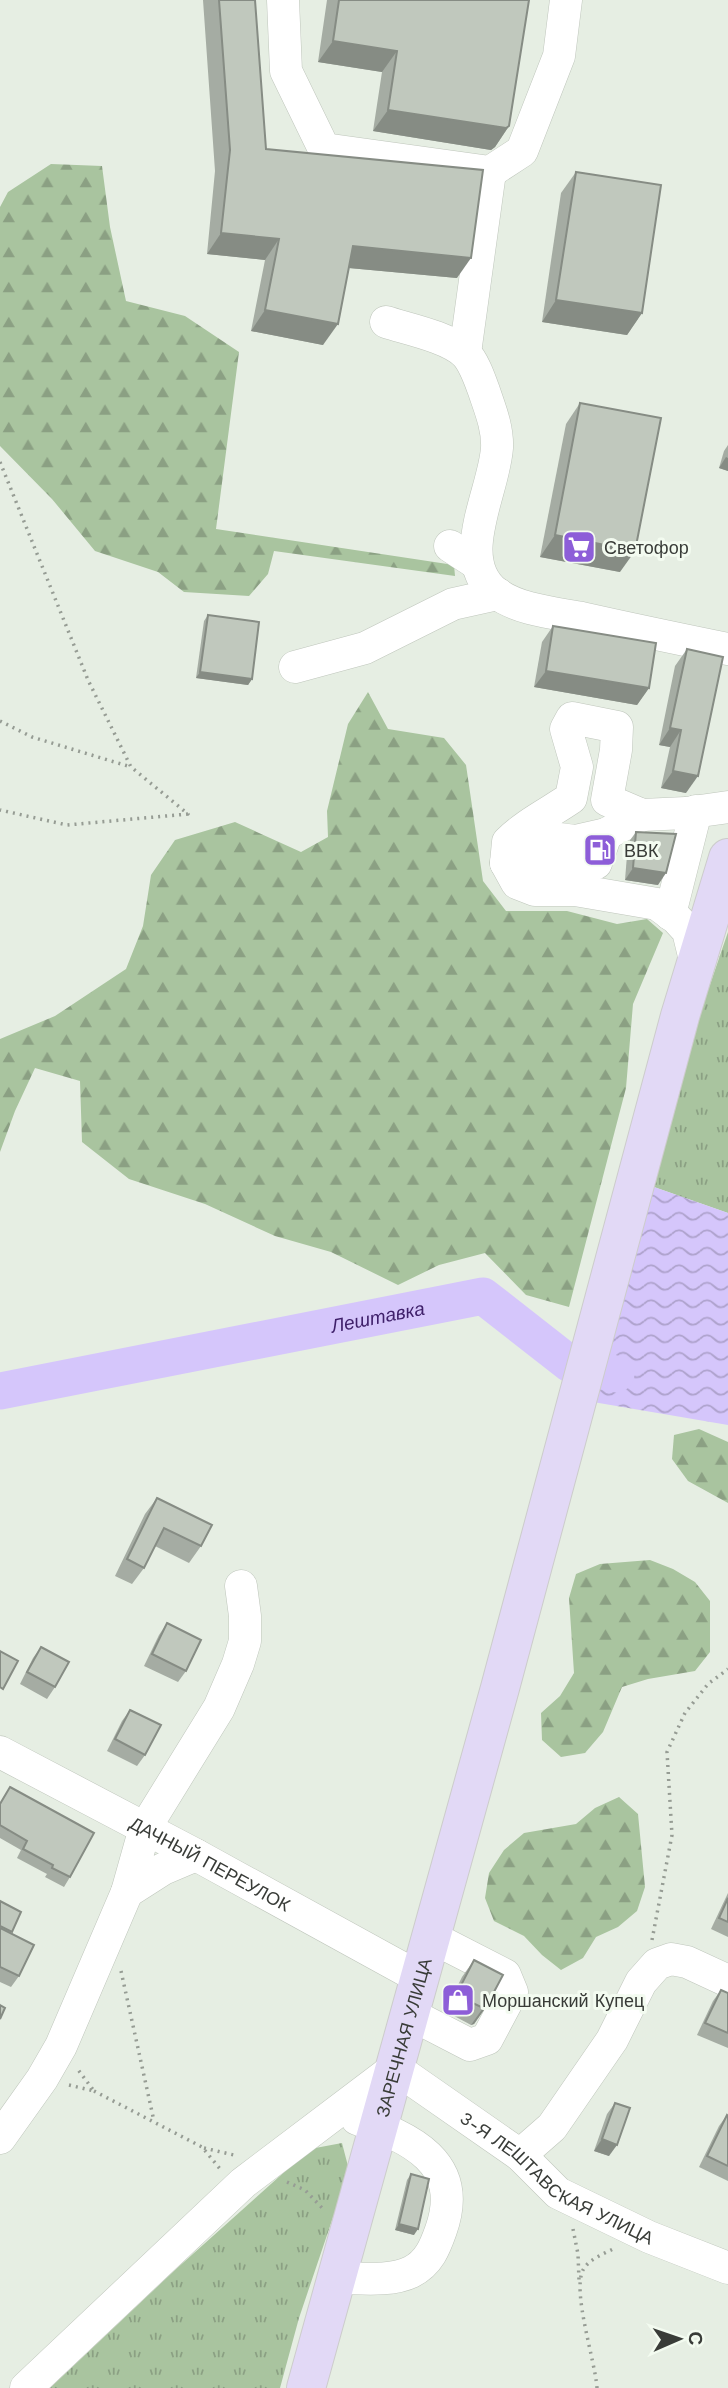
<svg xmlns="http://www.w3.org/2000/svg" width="728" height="2388" font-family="'Work Sans',sans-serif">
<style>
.grass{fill:url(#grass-tufts)}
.forest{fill:url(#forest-firs)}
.water{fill:url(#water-waves)}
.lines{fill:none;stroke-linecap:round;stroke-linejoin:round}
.river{stroke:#d5c6fb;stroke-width:37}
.minor-casing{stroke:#bfc6bc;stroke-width:33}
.major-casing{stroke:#cccccb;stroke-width:40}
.path{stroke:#969c94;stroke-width:3.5;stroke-dasharray:2 5;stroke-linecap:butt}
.minor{stroke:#fff;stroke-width:32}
.major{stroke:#e2d9f6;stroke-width:38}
.wall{fill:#a5aca3}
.shaded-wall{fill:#868c84}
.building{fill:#c0c8bd;stroke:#868c84;stroke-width:2}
.labels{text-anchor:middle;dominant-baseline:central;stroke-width:6;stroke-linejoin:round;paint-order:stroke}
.poi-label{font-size:18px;fill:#393c38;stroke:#f3fbf0;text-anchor:start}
.street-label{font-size:18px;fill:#393c38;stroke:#f3fbf0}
.water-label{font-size:19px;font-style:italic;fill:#3f206a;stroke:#f3fbf0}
</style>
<defs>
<pattern id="grass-tufts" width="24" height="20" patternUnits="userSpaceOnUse" patternTransform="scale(1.75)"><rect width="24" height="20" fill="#a9c49f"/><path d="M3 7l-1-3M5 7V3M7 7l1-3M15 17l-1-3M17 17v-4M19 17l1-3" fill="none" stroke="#8ba083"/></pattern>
<pattern id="forest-firs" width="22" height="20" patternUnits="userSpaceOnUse" patternTransform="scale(1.75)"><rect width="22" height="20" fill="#a9c49f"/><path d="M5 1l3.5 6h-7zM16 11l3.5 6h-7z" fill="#8ba083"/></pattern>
<pattern id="water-waves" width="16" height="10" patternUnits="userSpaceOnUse" patternTransform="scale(1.75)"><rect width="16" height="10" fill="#d5c6fb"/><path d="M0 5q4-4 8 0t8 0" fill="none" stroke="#aea2cc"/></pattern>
</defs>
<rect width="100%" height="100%" fill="#e6eee3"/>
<g class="grass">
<path d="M728,932v281l-74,-26 49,-182z"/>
<path d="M342,2143l7,27 -50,148 -19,70h-230l125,-118 135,-121z"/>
</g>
<g class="forest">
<path d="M51,164l51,2 8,61 16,74 59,15 54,36 -23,177 238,36 1,11 -181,-25 -6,23 -19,22 -65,-4 -26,-20 -63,-21 -43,-52 -52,-53v-239l8,-15z"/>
<path d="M368,692l20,37 56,9 22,27 17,116 23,30h61l50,13 30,-5 16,14 -30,71 -7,84 -57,219 -43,-12 -41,-42 -46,12 -41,20 -67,-33 -56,-16 -70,-32 -76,-25 -47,-37 -2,-61 -45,-13 -20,43 -15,41v-113l55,-23 71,-47 17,-43 8,-51 24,-35 60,-18 66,30 27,-15 -1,-26 21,-87z"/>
<path d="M699,1429l29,13v61l-40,-22 -16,-22 2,-24z"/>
<path d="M650,1560l23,9 22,13 15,19v51l-15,19 -47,8 -26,8 -19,45 -18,21 -24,4 -19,-17 -1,-27 19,-17 14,-23 -5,-75 7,-24 24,-10z"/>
<path d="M619,1797l19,17 7,73 -8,24 -19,16 -22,10 -13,21 -22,12 -19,-15 -18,-19 -30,-15 -9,-23 4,-25 15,-23 20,-17 52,-9 19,-16z"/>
</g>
<path class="water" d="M654,1187l74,26v212l-135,-23z"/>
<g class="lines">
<path class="river" id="s1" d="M0,1391l483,-95 87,68 46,10"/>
<defs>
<g id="minor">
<path d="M283,0l3,71 38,78 166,23 32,-21 37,-95 7,-56"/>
<path d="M386,322c22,7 62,15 79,31 9,9 15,27 19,38 6,18 14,37 13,57 -3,44 -44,112 -1,145 23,17 59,20 86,25 49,11 97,21 146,31"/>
<path d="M465,353l25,-181"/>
<path d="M450,546l26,17"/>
<path d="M295,667l70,-19 88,-44 45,-10"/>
<path d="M509,842l42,-4 24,3 31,-7 36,-19"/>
<path d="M506,863l66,4 24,-4 10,-29"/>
<path d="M670,914l26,-103"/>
<path d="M695,960l-7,-29 -12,-13 -19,-14 -82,-14h-40l-18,-7 -11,-20 2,-21c18,-18 41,-29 63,-44l6,-31 -11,-38 6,-11 45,9 -1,23 -9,50 35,15 44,-2 42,-6"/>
<path id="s2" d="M0,1752l196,103 224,123"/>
<path d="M196,1855l-33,14 -36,23 18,-64 74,-120 19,-44 7,-23v-25l-4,-30"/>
<path d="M410,2014l60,31 17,-6 25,-47 -7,-17 -74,-38"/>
<path d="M0,2138l42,-59 19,-33 66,-154"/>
<path d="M520,2155l32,-28 60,-87 29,-58 16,-18 14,-5 16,3 41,19"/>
<path d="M337,2278c23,0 53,4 74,-6 18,-9 24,-25 30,-42 24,-68 -31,-92 -84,-111"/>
<path id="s3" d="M26,2388l217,-205 152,-115 125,87 38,38 91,44 79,31"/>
</g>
<g id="major">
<path id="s4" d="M306,2388l194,-700 180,-672 48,-158"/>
</g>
</defs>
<use href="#minor" class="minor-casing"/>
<use href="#major" class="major-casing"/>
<g class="path">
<path d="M0,462l88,218 43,87 57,47 -121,11 -67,-15"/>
<path d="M0,721l32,16 99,30"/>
<path d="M652,1940l20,-105 -5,-83 18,-39 23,-29 20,-15"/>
<path d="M121,1971l33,150"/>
<path d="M69,2085l25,6 -18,-24"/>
<path d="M94,2091l108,56 19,23"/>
<path d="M204,2148l34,8"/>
<path d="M287,2182l18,8 20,21"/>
<path d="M573,2229l5,25 1,26"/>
<path d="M597,2388c-2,-28 -25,-96 -14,-118 5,-10 20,-16 30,-21"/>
</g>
<use href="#minor" class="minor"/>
<use href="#major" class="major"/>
</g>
<g class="wall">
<path d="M203,0h52l11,149 191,129 -108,-10 -26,77 -72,-14 14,-71 -58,-6 8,-83z"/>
<path d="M327,0h202l-20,126 -14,21 -4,3 -118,-19 9,-59 -64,-10z"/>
<path d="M576,172l66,141 -15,22 -85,-13 19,-129z"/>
<path d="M580,403l40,169 -80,-15 26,-133z"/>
<path d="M728,445v26l-9,-3 5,-17z"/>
<path d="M208,615l44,64 -4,6 -52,-7 8,-57z"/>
<path d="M553,626l96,62 -12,17 -103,-18 8,-45z"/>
<path d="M687,649l-1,144 -25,-5 9,-41 -11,-2 16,-79z"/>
<path d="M636,832l22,53 -33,-5 3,-37z"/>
<path d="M157,1498l44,48 -12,17 -34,-17 -11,22 -12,16 -17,-8 30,-62z"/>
<path d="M167,1623l19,48 -8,11 -34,-16 15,-31z"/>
<path d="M41,1647l14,40 -8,12 -27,-15 13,-26z"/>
<path d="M130,1710l15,45 -8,11 -30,-15 15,-30z"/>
<path d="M10,1787l60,90 -6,10 -19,-10 2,-3 -30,-16 4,-8 -21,-12v-35z"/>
<path d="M728,1893v44l-17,-8z"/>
<path d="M0,1901l21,11 -10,21 8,43 -8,11 -11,-5z"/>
<path d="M474,1960l12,47 -12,17 -3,1 -26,-14 17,-34z"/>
<path d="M721,1990l7,3v55l-31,-13 16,-34z"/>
<path d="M615,2103l-6,53 -15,-5 13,-37z"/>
<path d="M727,2115l1,1v65l-29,-14 20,-41z"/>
<path d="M411,2174l3,61 -19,-5 12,-50z"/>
</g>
<g class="shaded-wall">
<path d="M333,41l64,10 -15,21 -64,-10z"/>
<path d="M388,110l121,16 -14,21 -4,3 -118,-19z"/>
<path d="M221,233l58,6 -14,21 -58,-6z"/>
<path d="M353,246l118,12 -14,20 -119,-11z"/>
<path d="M556,300l86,13 -15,22 -85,-13z"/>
<path d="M265,310l73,14 -15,21 -72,-14z"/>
<path d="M726,457l2,1v13l-9,-3z"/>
<path d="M555,535l80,16 -15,21 -80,-15z"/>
<path d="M546,671l103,17 -12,17 -103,-18z"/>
<path d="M200,672l52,7 -4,6 -52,-7z"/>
<path d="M670,728l11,2 -11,17 -11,-2z"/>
<path d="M673,771l25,5 -12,17 -25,-5z"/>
<path d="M633,868l33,5 -8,12 -33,-5z"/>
<path d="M486,2007l-12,17 -3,1 12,-17z"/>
<path d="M602,2139l15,6 -8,11 -15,-5z"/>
<path d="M399,2224l19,5 -4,6 -19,-5z"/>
</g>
<g class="building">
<path d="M219,0h36l11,149 217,21 -12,88 -118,-12 -15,78 -73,-14 14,-71 -58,-6 9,-83z"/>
<path d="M339,0h190l-20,126 -3,2 -118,-18 9,-59 -64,-10z"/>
<path d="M576,172l85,13 -19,128 -86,-13z"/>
<path d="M580,403l81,15 -26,133 -80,-16z"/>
<path d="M208,615l51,7 -7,57 -52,-7z"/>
<path d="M553,626l103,17 -7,45 -103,-17z"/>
<path d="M687,649l36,8 -25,119 -25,-5 8,-41 -11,-2z"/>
<path d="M636,832l40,2 -10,39 -33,-5z"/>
<path d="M157,1498l55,27 -11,21 -37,-18 -20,40 -17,-9z"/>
<path d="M167,1623l34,17 -15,31 -34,-17z"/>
<path d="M41,1647l28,15 -14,25 -28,-15z"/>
<path d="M0,1651l18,10 -15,28 -3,-2z"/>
<path d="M130,1710l31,15 -16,30 -30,-16z"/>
<path d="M10,1787l84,46 -24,44 -18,-9 1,-3 -30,-16 4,-8 -27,-16v-21z"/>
<path d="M728,1898v24l-9,-4z"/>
<path d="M0,1901l21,11 -9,20 -12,-6z"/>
<path d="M0,1928l34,17 -15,31 -19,-9z"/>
<path d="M474,1960l29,15 -17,32 -3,1 -27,-13z"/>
<path d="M721,1990l7,3v40l-23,-10z"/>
<path d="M0,2005l5,3 -5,11z"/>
<path d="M615,2103l15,5 -13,37 -15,-6z"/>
<path d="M727,2115l1,1v50l-21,-10z"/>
<path d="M411,2174l18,5 -11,50 -19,-5z"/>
</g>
<defs>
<symbol id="supermarket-square" viewBox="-11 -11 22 22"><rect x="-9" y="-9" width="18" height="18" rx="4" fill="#8d5ed8" stroke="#f3fbf0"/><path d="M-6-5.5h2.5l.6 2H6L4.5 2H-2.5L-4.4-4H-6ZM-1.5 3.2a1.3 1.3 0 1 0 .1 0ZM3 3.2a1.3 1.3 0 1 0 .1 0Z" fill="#fff"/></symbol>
<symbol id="fuel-square" viewBox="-11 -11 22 22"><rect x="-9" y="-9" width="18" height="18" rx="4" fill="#8d5ed8" stroke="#f3fbf0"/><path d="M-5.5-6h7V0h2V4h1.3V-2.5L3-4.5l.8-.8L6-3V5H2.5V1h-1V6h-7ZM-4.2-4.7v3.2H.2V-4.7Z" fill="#fff"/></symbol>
<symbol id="shop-square" viewBox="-11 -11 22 22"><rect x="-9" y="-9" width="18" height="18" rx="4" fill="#8d5ed8" stroke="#f3fbf0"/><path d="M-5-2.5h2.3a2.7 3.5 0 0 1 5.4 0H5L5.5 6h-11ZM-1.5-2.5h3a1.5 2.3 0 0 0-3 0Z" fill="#fff"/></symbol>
</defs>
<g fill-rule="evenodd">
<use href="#supermarket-square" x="560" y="528" width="38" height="38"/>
<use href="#fuel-square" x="581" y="831" width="38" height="38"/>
<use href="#shop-square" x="439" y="1981" width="38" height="38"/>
</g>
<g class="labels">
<g class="poi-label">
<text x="604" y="547">Светофор</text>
<text x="624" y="850">ВВК</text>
<text x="482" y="2000">Моршанский Купец</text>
</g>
<g class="street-label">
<text stroke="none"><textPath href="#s2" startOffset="238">ДАЧНЫЙ ПЕРЕУЛОК</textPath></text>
<text stroke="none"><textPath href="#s4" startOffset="364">ЗАРЕЧНАЯ УЛИЦА</textPath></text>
<text stroke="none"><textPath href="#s3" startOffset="686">3-Я ЛЕШТАВСКАЯ УЛИЦА</textPath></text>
</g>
<g class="water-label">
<text stroke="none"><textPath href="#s1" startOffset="385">Лештавка</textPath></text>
</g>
</g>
<g transform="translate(679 2339) rotate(88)" stroke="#f3fbf0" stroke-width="5" paint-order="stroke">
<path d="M0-5L12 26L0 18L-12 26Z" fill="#393c38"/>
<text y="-10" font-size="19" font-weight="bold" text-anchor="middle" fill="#393c38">С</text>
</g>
</svg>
